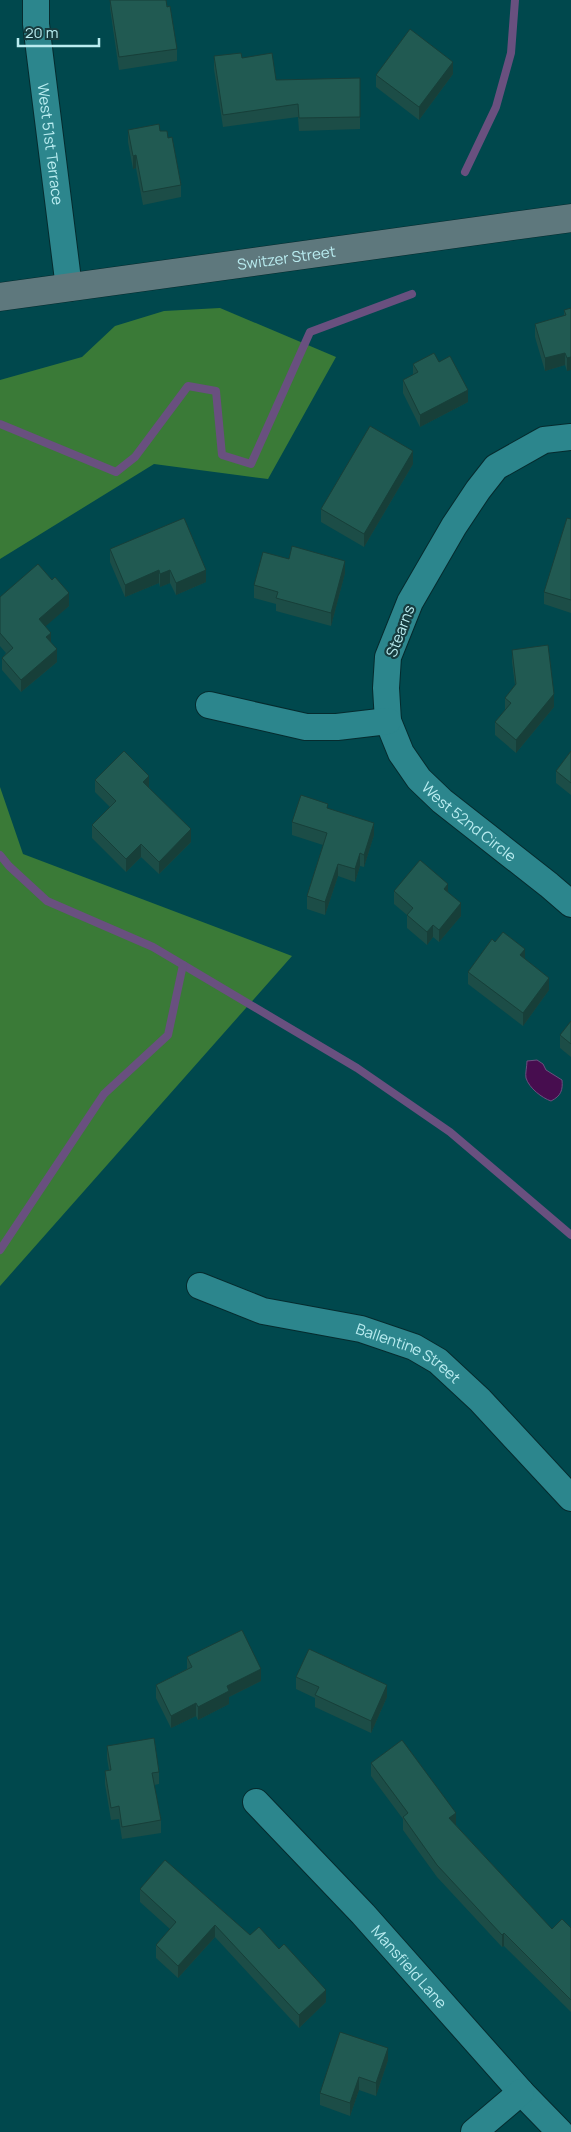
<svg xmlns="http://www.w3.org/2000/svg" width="571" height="2132" font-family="Manrope,sans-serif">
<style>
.green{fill:#3a7a37}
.water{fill:#470d4f;stroke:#69507f}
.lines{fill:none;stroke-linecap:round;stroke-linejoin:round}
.stream{stroke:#69507f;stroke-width:8}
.street-casing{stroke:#052b2e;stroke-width:28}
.secondary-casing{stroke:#052b2e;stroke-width:29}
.street{stroke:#2c868d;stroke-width:26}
.secondary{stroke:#5e787d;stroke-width:28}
.wall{fill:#1c4d47}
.shaded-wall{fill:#173f39}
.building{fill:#215a52;stroke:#173f39}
.labels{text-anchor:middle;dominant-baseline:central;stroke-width:4.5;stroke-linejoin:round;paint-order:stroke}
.street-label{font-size:15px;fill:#b9ecf0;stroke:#163b3e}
</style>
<rect width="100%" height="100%" fill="#00484d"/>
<g class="green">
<path d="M220,308l116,49 -68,122 -114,-15 -154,95v-179l82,-23 33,-31 49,-15z"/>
<path d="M0,787l23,67 269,102 -292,330z"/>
</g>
<path class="water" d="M537,1060l6,4 3,6 16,10c1,10 -1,16 -11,21 -9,-3 -22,-13 -25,-23 -1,-4 1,-12 1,-17z"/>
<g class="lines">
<g class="stream">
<path d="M465,172l31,-65 15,-54 4,-53"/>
<path d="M0,424l116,48 19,-15 53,-71 28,5 6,64 29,9 59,-132 102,-38"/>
<path d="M0,855l9,11 38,35 106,46 204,121 93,64 121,103"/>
<path d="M0,1250l104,-156 64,-59 15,-70"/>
</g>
<defs>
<g id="street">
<path id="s1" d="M36,0v24l33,264"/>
<path id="s2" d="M571,437l-27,3 -48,27 -18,23 -24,36 -44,76 -22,55 -2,31 2,33 13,32 18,26 23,22 107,84 22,19"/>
<path d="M209,705l97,22h31l51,-6"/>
<path id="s3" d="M200,1286l63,25 98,18 53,18 24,14 42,39 91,98"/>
<path id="s4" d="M256,1802l107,112 158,178 39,40"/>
<path d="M474,2132l47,-40"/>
</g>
<g id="secondary">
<path id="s5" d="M0,297l571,-79"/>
</g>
</defs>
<use href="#street" class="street-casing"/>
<use href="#secondary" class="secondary-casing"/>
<use href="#street" class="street"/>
<use href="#secondary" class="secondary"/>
</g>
<g class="wall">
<path d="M110,0h56l11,49v12l-58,9 -9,-62z"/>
<path d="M214,56l28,2 34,22 84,-2v51l-61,2 -1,-14 -75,10 -9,-58z"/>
<path d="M453,74l-34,46 -43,-33v-12z"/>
<path d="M128,130l32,1 8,7 13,47v12l-38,8 -7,-37 -3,1 -5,-27z"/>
<path d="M571,308l-4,63 -2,-6 -20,6 -10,-34v-13l29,-8v-6z"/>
<path d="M439,362l29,40 -48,25 -17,-34v-13l10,-5v-11z"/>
<path d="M413,464l-49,83 -43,-25v-13z"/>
<path d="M571,519v94l-27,-9v-12z"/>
<path d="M110,549l96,33 -30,13 -6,-12 -10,4 -1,-4 -34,14 -15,-35z"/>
<path d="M289,559l56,14 -14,53 -55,-15v-7l-22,-6v-13z"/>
<path d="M0,597l69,9 -24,20 6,17 6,19 -36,30 -19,-22v-12l4,-5 -6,-7z"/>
<path d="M512,650l42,57 -38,46 -21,-18v-13l10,-12v-12l10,-13 -3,-23z"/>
<path d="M571,751v44l-15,-12v-12z"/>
<path d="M95,780l54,7 42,55 -32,32 -18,-17 -15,15 -34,-34v-13l18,-18 -15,-15z"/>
<path d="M328,808l46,27 -10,32 -4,-1 -5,16 -17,-6 -13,39 -18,-6v-13l16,-51 -31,-10v-13z"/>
<path d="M394,891l54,1 13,24 -22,26 -6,-5 -6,8 -20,-17v-13l-13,-11z"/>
<path d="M495,942l30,17 24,31 -26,36 -55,-42v-12z"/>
<path d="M571,1021v36l-11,-9v-13z"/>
<path d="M187,1657l74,24 -32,16v7l-31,16 -2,-4 -25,12 -15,-30v-13l31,-16z"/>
<path d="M296,1677l91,20 -16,36 -56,-26v-9l-19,-9z"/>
<path d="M107,1746l52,26v12l-5,1 7,35v13l-39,6 -3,-20 -8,1 -6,-36v-13l4,-1 -2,-12z"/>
<path d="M371,1763l85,62 96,104 19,-1v84l-67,-66 -2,1 -65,-70 -34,-47v-11l-32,-43z"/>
<path d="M165,1860l161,142 -27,26 -84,-91 -37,41 -22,-20v-13l14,-16 -30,-27v-13z"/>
<path d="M388,2060l-12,36 -17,-6 -9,26 -30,-11v-12z"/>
</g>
<g class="shaded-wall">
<path d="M453,62v12l-34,46v-13z"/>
<path d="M136,155v13l-3,1v-13z"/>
<path d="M565,353v12l-20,6v-13z"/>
<path d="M571,357v13l-4,1v-13z"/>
<path d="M468,390v12l-48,25v-12z"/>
<path d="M413,451v13l-49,83v-13z"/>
<path d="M345,561v12l-14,53v-13z"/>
<path d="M159,570v13l-34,14v-12z"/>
<path d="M170,570v13l-10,4v-13z"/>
<path d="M206,570v12l-30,13v-12z"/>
<path d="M69,593v13l-30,26v-13z"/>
<path d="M51,633v12l-5,-8z"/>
<path d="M57,649v13l-36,30v-12z"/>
<path d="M554,694v13l-38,46v-13z"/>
<path d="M149,776v13l-6,-7z"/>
<path d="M374,823v12l-10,32v-12z"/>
<path d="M191,829v13l-32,32v-12z"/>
<path d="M141,844v13l-15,15v-13z"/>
<path d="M360,853v13l-5,16v-13z"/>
<path d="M338,864v12l-13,39v-13z"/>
<path d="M448,884v13l-4,-8z"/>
<path d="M461,903v13l-22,26v-12z"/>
<path d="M433,925v12l-6,8v-13z"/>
<path d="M525,949v13l-5,-7z"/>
<path d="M549,978v12l-26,36v-13z"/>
<path d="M261,1669v12l-32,16v7l-31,16v-13l29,-21z"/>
<path d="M387,1685v12l-16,36v-12z"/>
<path d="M196,1703v13l-25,12v-12z"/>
<path d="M456,1813v13l-7,-8z"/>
<path d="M215,1925v12l-37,41v-12z"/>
<path d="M504,1933v13l-2,1v-12z"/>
<path d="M326,1990v12l-27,26v-13z"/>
<path d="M388,2048v12l-12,36v-13z"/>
<path d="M359,2077v13l-9,26v-13z"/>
</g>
<g class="building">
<path d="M110,0h56l1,7 3,-1 7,43 -58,8z"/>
<path d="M410,29l43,33 -34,45 -43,-32z"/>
<path d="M241,53l1,5 30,-5 4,27 84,-2v39l-61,1 -1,-14 -75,11 -9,-59z"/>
<path d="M159,124l1,7h7l1,7 4,-1 9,48 -38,7 -7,-37 -3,1 -5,-26z"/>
<path d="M571,308v49l-4,1 -2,-5 -20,5 -10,-34 31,-9 -2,-5z"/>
<path d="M434,353l5,9 11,-6 18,34 -48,25 -17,-35 15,-8 -5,-8z"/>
<path d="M370,426l43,25 -49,83 -43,-25z"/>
<path d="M184,518l22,52 -30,13 -6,-13 -10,4 -1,-4 -34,15 -15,-36z"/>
<path d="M567,518l4,1v81l-27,-8z"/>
<path d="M292,546l53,15 -14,52 -55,-15 2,-6 -24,-7 9,-33 26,7z"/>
<path d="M38,564l14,16 3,-3 14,16 -30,26 12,14 -5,4 11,12 -36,31 -19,-22 11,-10 -13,-15v-36z"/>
<path d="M548,645l6,49 -38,46 -21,-18 16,-19 -6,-5 11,-14 -4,-34z"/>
<path d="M124,751l25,25 -6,6 48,47 -32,33 -18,-18 -15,15 -34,-34 24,-24 -21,-21z"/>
<path d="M571,751v32l-15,-12z"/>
<path d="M301,795l27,9 -1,4 47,15 -10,32 -4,-2 -5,16 -17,-5 -13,38 -18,-6 20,-63 -35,-11z"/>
<path d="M420,860l28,24 -4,5 17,14 -22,27 -6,-5 -6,7 -20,-17 6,-7 -19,-17z"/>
<path d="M503,932l22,17 -5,6 29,23 -26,35 -55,-41 24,-33 3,3z"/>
<path d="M571,1021v23l-11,-9z"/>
<path d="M242,1630l19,39 -34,17 2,5 -31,16 -2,-4 -25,13 -15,-31 36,-18 -5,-10z"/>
<path d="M309,1649l78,36 -16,36 -56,-26 4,-8 -23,-10z"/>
<path d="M154,1738l5,34 -7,1 9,47 -39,7 -3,-21 -8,2 -6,-37 6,-1 -4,-24z"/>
<path d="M402,1740l54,73 -7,5 103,111 10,-10 9,9v72l-67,-67 -2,2 -65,-70 -34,-48 5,-4 -37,-50z"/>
<path d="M165,1860l85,75 9,-8 20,22 5,-5 42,46 -27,25 -84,-90 -37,41 -22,-21 20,-23 -36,-33z"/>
<path d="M340,2032l48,16 -12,35 -17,-6 -9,26 -30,-10z"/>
</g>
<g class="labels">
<g class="street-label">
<text stroke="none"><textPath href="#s1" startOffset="145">West 51st Terrace</textPath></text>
<text stroke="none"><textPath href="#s5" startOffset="289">Switzer Street</textPath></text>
<text transform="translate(400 631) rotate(-69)">Stearns</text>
<text stroke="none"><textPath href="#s2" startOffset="498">West 52nd Circle</textPath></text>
<text stroke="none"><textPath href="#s3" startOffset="221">Ballentine Street</textPath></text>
<text stroke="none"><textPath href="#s4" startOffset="225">Mansfield Lane</textPath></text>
</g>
</g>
<path d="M18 38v8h81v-8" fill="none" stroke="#b9ecf0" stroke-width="2.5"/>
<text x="25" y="38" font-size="15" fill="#b9ecf0" stroke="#163b3e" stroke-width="4" paint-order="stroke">20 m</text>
</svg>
